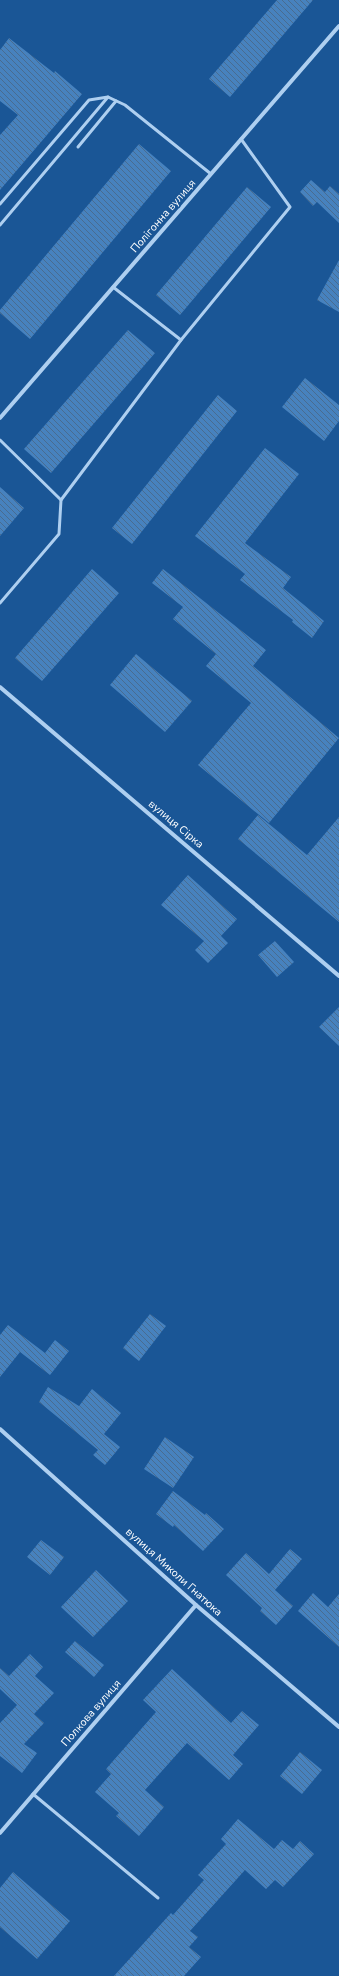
<svg xmlns="http://www.w3.org/2000/svg" width="339" height="1976" font-family="'Nunito Sans',sans-serif">
<style>
.building{fill:url(#building-back-hatch)}
.lines{fill:none;stroke-linecap:round;stroke-linejoin:round}
.service{stroke:#aecff0;stroke-width:3}
.minor{stroke:#aecff0;stroke-width:4}
.labels{text-anchor:middle;dominant-baseline:central;stroke-width:3;stroke-linejoin:round;paint-order:stroke}
.street-label{font-size:11px;fill:#fff;stroke:#1a5696}
</style>
<defs>
<pattern id="building-back-hatch" width="6" height="6" patternUnits="userSpaceOnUse"><rect width="6" height="6" fill="#4782be"/><path d="M-1 5l2 2M0 0l6 6M5-1l2 2" fill="none" stroke="#496c90"/></pattern>
</defs>
<rect width="100%" height="100%" fill="#1a5696"/>
<g class="building">
<path d="M277,0h36l-83,97 -21,-18z"/>
<path d="M9,38l45,35 1,-2 27,23 -82,96v-55l18,-20 -18,-14v-51z"/>
<path d="M139,144l32,27 -141,168 -30,-26v-3z"/>
<path d="M311,180l14,12 5,-6 9,8v29l-22,-21 -4,4 -13,-14z"/>
<path d="M247,187l24,20 -91,108 -24,-20z"/>
<path d="M339,260v52l-22,-12z"/>
<path d="M128,330l27,23 -104,120 -27,-24z"/>
<path d="M305,378l34,27v16l-15,20 -42,-34z"/>
<path d="M218,395l19,16 -105,133 -20,-16z"/>
<path d="M265,448l34,26 -54,69 46,34 -8,11 41,33 -12,17 -20,-16 1,-2 -53,-40 5,-6 -50,-38z"/>
<path d="M0,487l24,21 -24,28z"/>
<path d="M92,569l27,24 -77,88 -27,-23z"/>
<path d="M163,569l103,81 -13,16 86,72 -70,85 -71,-58 53,-62 -45,-37 10,-12 -43,-35 10,-12 -31,-24z"/>
<path d="M136,654l56,47 -27,31 -55,-47z"/>
<path d="M258,815l49,40 32,-38v105l-101,-83z"/>
<path d="M188,875l49,44 -16,17 7,7 -20,20 -13,-13 9,-9 -43,-36z"/>
<path d="M275,941l19,21 -17,15 -19,-22z"/>
<path d="M339,1007v39l-20,-19z"/>
<path d="M150,1314l16,12 -27,35 -16,-13z"/>
<path d="M8,1325l37,28 10,-13 14,11 -19,24 -30,-23 -20,25v-42z"/>
<path d="M48,1387l31,19 13,-17 29,24 -17,21 16,13 -15,18 -12,-10 5,-5 -59,-48z"/>
<path d="M165,1437l29,20 -21,31 -29,-19z"/>
<path d="M173,1491l32,24 1,-2 18,16 -21,22 -29,-26 -1,2 -17,-13z"/>
<path d="M41,1540l23,17 -14,18 -23,-18z"/>
<path d="M290,1549l12,10 -27,31 18,16 -17,19 -16,-14 2,-3 -36,-33 20,-22 23,21z"/>
<path d="M96,1570l32,31 -35,36 -32,-30z"/>
<path d="M313,1593l15,14 11,-13v53l-41,-36z"/>
<path d="M75,1641l29,24 -10,12 -29,-25z"/>
<path d="M30,1654l13,13 -8,9 19,17 -20,21 10,9 -20,21 13,9 -15,20 -22,-17v-33l17,-18 -17,-16v-21l9,8z"/>
<path d="M172,1669l59,54 11,-12 17,14 -26,30 10,9 -14,16 -42,-37 -42,47 19,17 -25,29 -23,-20 3,-3 -24,-21 16,-18 -5,-5 50,-57 -13,-12z"/>
<path d="M300,1752l22,18 -20,24 -22,-18z"/>
<path d="M238,1819l36,30 8,-9 11,9 7,-8 14,13 -31,33 -8,-7 -9,9 -21,-19 -55,61 8,6 -9,10 12,10 -17,19h-70l57,-63 2,2 31,-35 -6,-5 28,-31 -5,-5z"/>
<path d="M13,1872l57,49 -33,38 -37,-32v-39z"/>
</g>
<g class="lines">
<g class="service">
<path d="M78,147l38,-46"/>
<path d="M0,204l89,-104 19,-3 17,8 86,69"/>
<path d="M0,225l108,-128"/>
<path d="M113,287l68,53"/>
<path d="M0,440l61,60 120,-160 109,-133 -49,-68"/>
<path d="M0,603l59,-69 2,-34"/>
<path d="M33,1794l125,104"/>
</g>
<g class="minor">
<path d="M0,418l339,-392"/>
<path d="M0,687l339,289"/>
<path d="M0,1429l196,176 143,122"/>
<path d="M0,1833l196,-228"/>
</g>
</g>
<g class="labels">
<g class="street-label">
<text transform="translate(163 216) rotate(-49)">Полігонна вулиця</text>
<text transform="translate(176 824) rotate(40)">вулиця Сірка</text>
<text transform="translate(174 1572) rotate(42)">вулиця Миколи Гнатюка</text>
<text transform="translate(91 1713) rotate(-49)">Полкова вулиця</text>
</g>
</g>
</svg>
